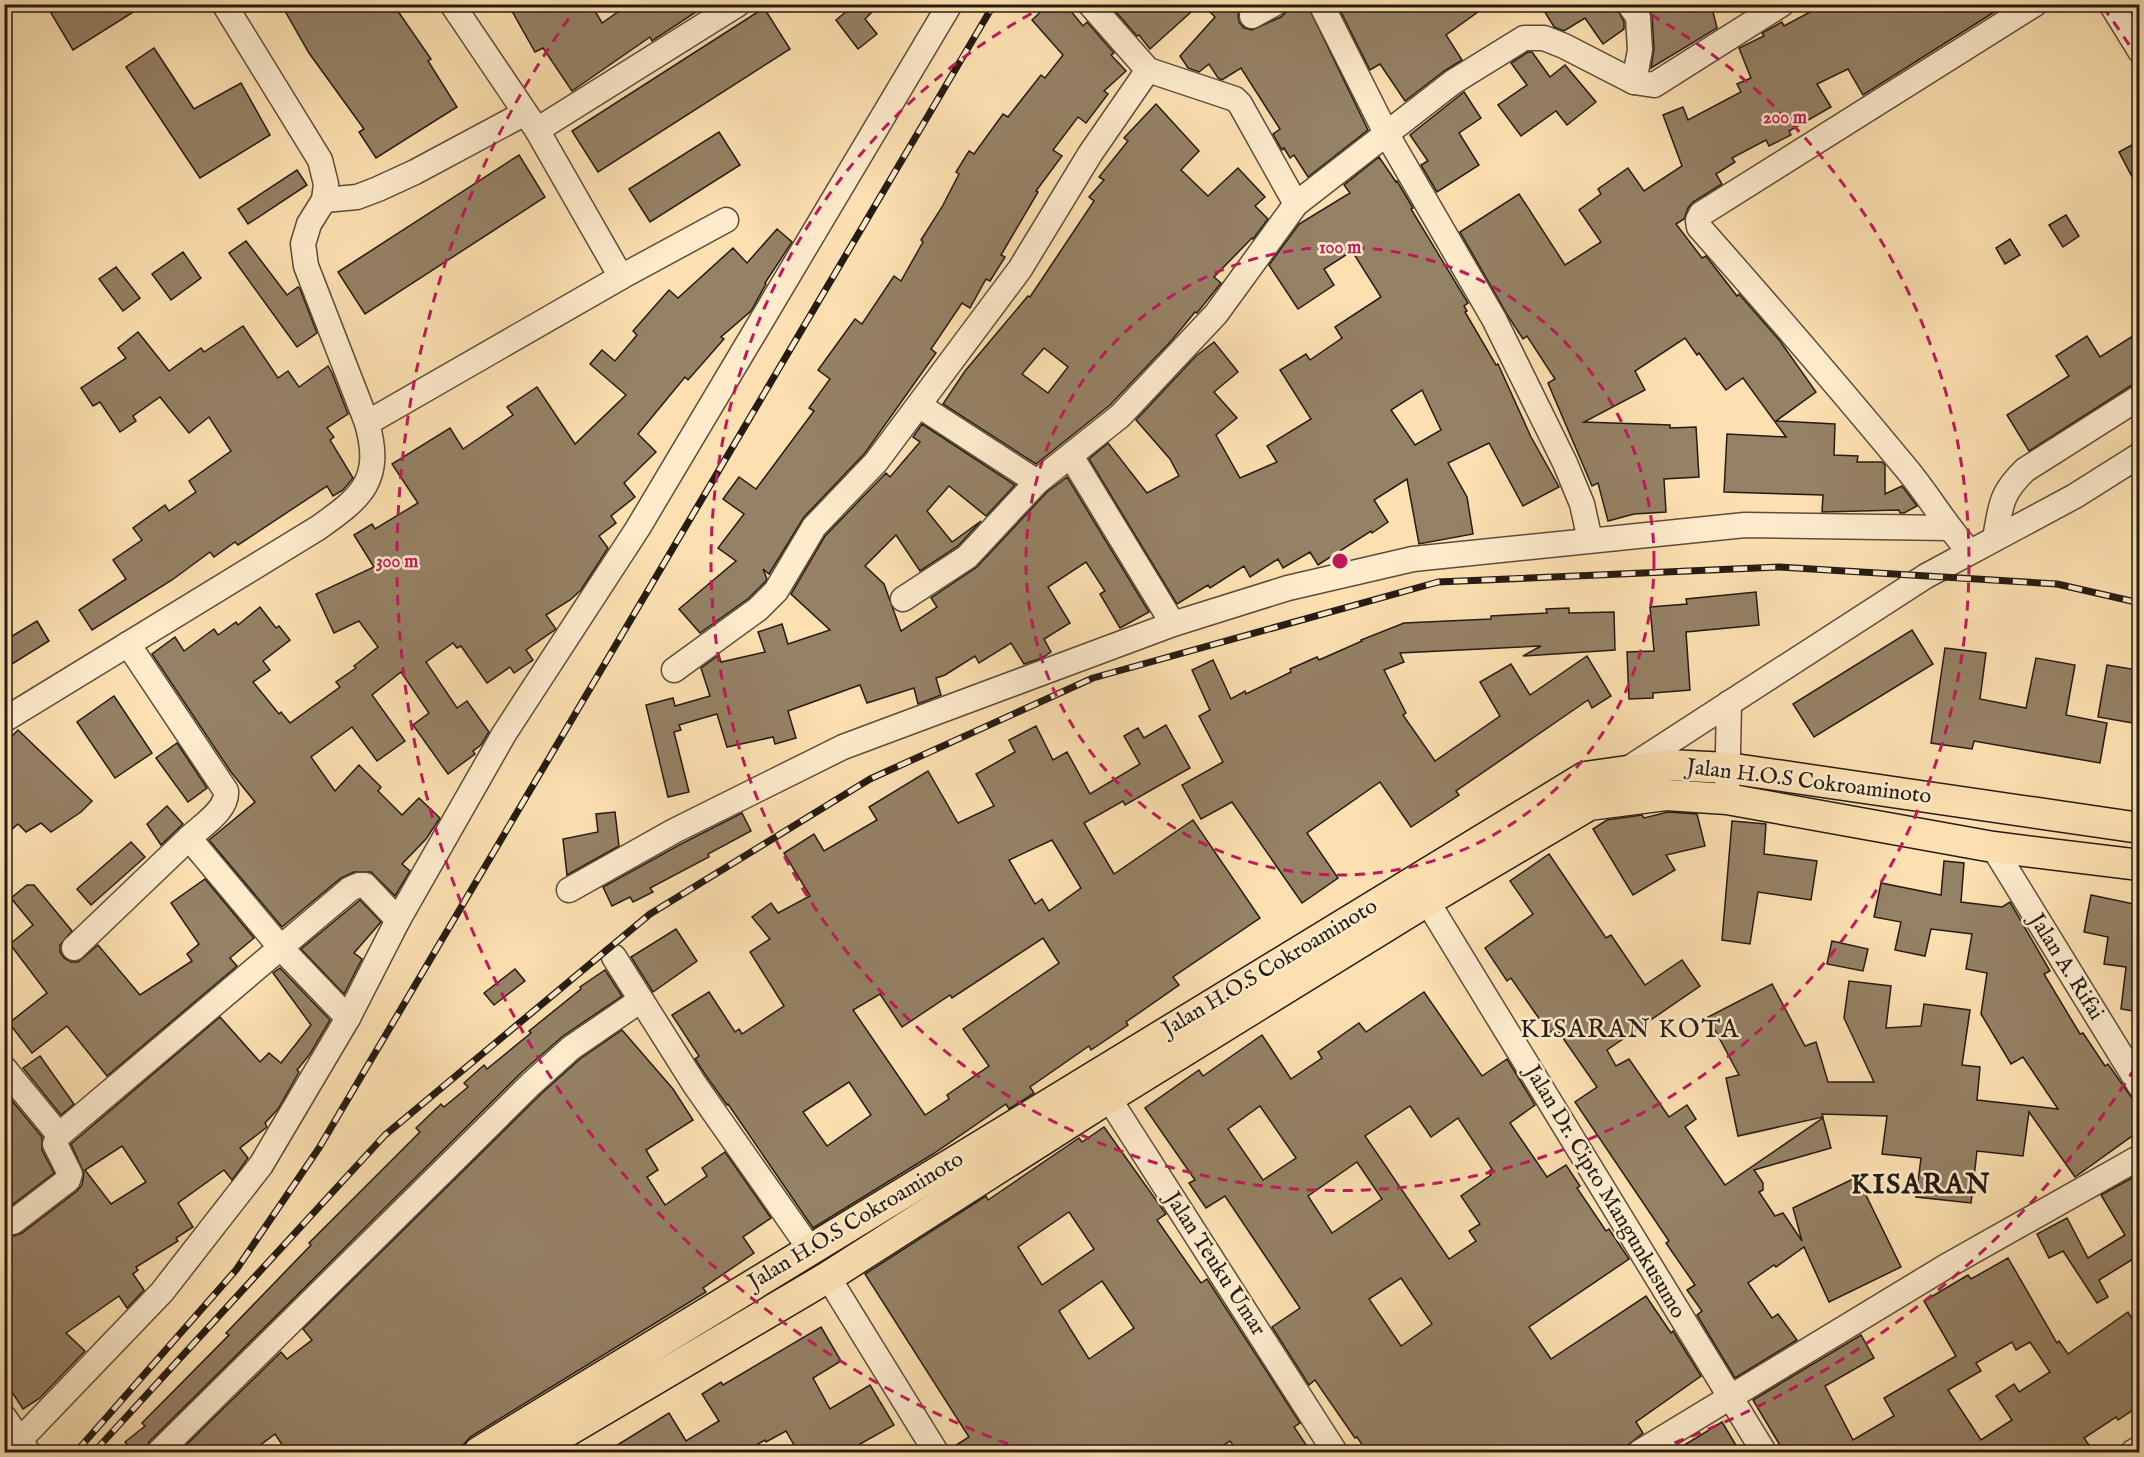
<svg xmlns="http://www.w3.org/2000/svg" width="2144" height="1457" font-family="'IM FELL English',serif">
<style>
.building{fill:#958165;stroke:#251b13;stroke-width:1.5;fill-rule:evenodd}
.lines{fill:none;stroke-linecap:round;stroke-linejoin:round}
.minor-casing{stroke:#5b4c3a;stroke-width:27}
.major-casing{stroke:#251b13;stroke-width:33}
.minor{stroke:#fdebcc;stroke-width:24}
.major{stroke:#fce0b1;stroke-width:30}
.rail-casing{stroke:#251b13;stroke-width:7}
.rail{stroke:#fdebcc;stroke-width:4.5;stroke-dasharray:14;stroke-linecap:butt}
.ring{fill:none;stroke:#c2185b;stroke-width:3;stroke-dasharray:10 8}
.labels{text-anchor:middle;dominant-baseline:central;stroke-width:5;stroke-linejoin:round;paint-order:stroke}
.street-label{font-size:22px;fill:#251b13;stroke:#fdebcc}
.quarter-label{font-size:26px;letter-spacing:1.5px;fill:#251b13;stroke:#fdebcc}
.district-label{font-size:28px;font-weight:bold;letter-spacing:1.5px;fill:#251b13;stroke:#fdebcc}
.centre{fill:#c2185b;stroke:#fdebcc;stroke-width:3}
.ring-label{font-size:18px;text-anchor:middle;font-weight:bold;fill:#c2185b;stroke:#fdebcc;stroke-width:5;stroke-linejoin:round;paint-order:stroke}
</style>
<rect width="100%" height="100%" fill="#fce0b1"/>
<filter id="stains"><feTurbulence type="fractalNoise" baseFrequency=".00333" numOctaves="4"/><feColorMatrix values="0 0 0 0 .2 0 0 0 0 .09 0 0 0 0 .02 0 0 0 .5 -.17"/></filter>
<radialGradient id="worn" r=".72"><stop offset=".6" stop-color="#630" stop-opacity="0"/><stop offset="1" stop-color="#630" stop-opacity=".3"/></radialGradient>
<g class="building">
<path d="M66,4h80l-73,46 -22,-37z"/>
<path d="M281,4h112l38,55 -3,2 29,46 -81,51 -17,-26 5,-3 -55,-76z"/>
<path d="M508,4h83l11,19 20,-14 3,3 12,-8h71l-56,37 -2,-4 -78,54 -29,-43 -8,4z"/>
<path d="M855,4h25l-15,15 12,15 -19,15 -22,-29z"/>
<path d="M1049,4h16l18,22 4,-4 27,31 -3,2 15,16 -22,20 4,3 -22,29 -8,-6 -25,33 9,6 -26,35 2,1 -37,63 4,2 -15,24 -4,-2 -16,29 -8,-5 -31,46 5,4 -71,100 -61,64 -35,57 -6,-5 4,10 -2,3 -16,16 -49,35 -21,-24 57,-48 -18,-13 26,-34 -21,-15 16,-22 17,12 58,-78 -5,-3 21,-29 -12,-9 37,-51 7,5 32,-48 7,5 22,-39 -2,-2 21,-33 17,-33 -3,-2 13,-21 5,3 29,-40 5,3 33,-42 4,3 18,-23 -31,-35z"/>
<path d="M1200,4l-50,45 -11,-14 -2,1 -27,-31z"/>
<path d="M1202,4h42l-6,11 1,7 5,6 8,2 29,-13 5,-5 2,-8h19l61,126 -60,47 -14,-22 -4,3 -6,-10 -2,2 -9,-16 7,-5 -39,-61 -19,12 -4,-2 -9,-14 -10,8 -11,-4 -8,-12 35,-39z"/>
<path d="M1337,4h152l-43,31 16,25 -18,11 -39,30 -25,-37 -10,6z"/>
<path d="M1540,4h75l9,18v7l-21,15 -18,-26 -21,13 -10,-4z"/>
<path d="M1647,4h64l6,24 -66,40 3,-19 -2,-33z"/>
<path d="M1825,4h182l-144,91 -15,-26 -31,15 14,23 -42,24 2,4 -22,11 -3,-6 -34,18 3,4 -19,12 6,10 -29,18 -5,6 -4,11 -8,5 26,34 4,-2 31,40 2,-2 41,47 36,51 -40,29 59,3 -1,31 24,1 -1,6h25l3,3v29l17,-8 15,20 -13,7h-4l-1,-3 -77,2 1,-17 -99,-3 3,-58 59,3 -43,-59 -17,12 -27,-37 -2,2 -12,-17 -50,33 10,19 -61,32 86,3v3l26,-1 3,50 -35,2 2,33 -32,2 -26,7 -10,-38 -6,3 -44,-103 7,-4 -28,-43 -4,3 -15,-23 -48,-84 59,-38 46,71 36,-23 -22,-32 22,-16 -3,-5 30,-21 16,23 38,-25 -19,-51 20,-8 5,13 53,-28 -4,-8 14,-6 -12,-30 25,-12 -2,-3 20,-11 2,4z"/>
<path d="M764,8l26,41 -192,123 -26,-41z"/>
<path d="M154,48l40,61 47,-26 29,52 -70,43 -74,-111z"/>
<path d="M1528,52h4l18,25 15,-12 31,37 -29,23 -11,-14 -35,25 -23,-31 29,-20 -16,-22z"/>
<path d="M1464,92l17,26 -22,15 20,32 -42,27 -16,-27 7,-4 -18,-26z"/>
<path d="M1156,104l43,47 -18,19 27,26 30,-28 27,29 -10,9 13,13 -15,20 -1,-1 -38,39 7,6 -24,30 -2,-1 -23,28 -62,65 -74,59 -93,-60 22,-33 63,-75 2,1 64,-96 -5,-4 15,-17 -5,-3 29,-36 -4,-3zM1044,348l24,19 -20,26 -26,-19z"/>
<path d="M719,132l21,33 -90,57 -21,-33z"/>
<path d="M2139,141v49l-20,-38z"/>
<path d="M519,155l26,42 -180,117 -27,-42z"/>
<path d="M1379,157l17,25 1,-1 16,27 -2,1 57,94 -4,3 3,5 -2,1 31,53 2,-1 33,73 28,50 -36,19 -34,-63 -41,20 19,34 6,37 -54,10 -12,-65 -33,21 14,22 -16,11 -1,-2 -53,34 -8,-13 -27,16 -5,-9 -28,18 -6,-11 -34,22 -2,-3 -31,19 -88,-145 19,-16 39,50 32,-17 -9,-17 -34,-39 60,-64 18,-14 24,30 -24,20 23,26 -21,17 24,43 37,-16 -10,-16 44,-27 -31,-49 26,-16 4,6 32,-22 -7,-11 46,-30 -29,-46 -28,18 10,16 -36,24 -29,-44 30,-41 51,-31 -6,-8zM1422,390l19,40 -26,15 -24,-35z"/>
<path d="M297,170l10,15 -59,39 -10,-15z"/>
<path d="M2066,215l13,21 -16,11 -14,-22z"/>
<path d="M777,229l15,13 -27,41 1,1 -15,27 -30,26 3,2 -36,41 -3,-3 -47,57 18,18 -32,31 11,14 -24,19 5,7 -17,13 9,12 -27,42 -11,10 -24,15 10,14 -30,21 7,10 -19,13 -4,-6 -23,16 -26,-37 -4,2 -4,-5 -27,19 31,46 10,-7 22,31 -8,13 -8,6 2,3 -27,20 -35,-49 16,-12 -28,-41 -29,23 33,46 -28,20 -25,-34 -41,30 24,34 24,-26 22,22 -3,4 24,24 17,-17 21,20 -14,21 -24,25 8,7 -15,25 -24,-24h-17l-13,6 -59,49 -73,-87 46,-38 -24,-30 -79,-118 23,-17 9,14 30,-22 4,6 18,-13 2,3 22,-18 16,21 3,-2 11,14 -27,21 7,9 -17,12 26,32 2,-2 9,11 50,-36 -4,-5 20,-14 -2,-2 24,-19 -19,-26 -25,12 -18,-39 58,-27 -20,-32 18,-11 3,5 43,-26 -26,-39 58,-36 13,21 50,-34 -6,-8 30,-20 38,57 51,-49 -36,-31 12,-14 13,11 22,-26 -4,-4 36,-41 9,8 55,-50 14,15z"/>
<path d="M2010,239l10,16 -15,9 -9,-16z"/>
<path d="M246,241l41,54 11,-8 2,2 17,44 -20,14 -68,-94z"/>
<path d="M183,252l18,26 -30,22 -19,-26z"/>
<path d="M116,267l24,31 -17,13 -24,-32z"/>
<path d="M243,326l35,52 10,-7 11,16 29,-21 4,7 16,41 -21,14 7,9 -4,3 23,38 -10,12 -10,6 -6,-10 -89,59 -3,-3 -21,15 -4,-5 -38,28 -80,50 -13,-20 47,-31 -13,-19 29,-20 -9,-12 32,-23 4,6 27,-19 -7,-11 42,-30 -22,-34 -20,16 -29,-36 -27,19 3,5 -16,11 -20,-30 -7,4 -12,-18 45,-30 -8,-10 20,-16 31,39 32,-23 3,4z"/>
<path d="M2139,332v51l-7,2 -103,66 -22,-36 62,-39 -13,-20 31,-20 13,21z"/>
<path d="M922,424l93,61 -29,31 -37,-30 -22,25 25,31 29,-21 -23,25 -38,25 -24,-36 -31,31 19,18 17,47 36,-24 -6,-9 46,-31 70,-75 20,-15 82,135 -29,16 -20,-34 5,-3 -19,-29 -38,25 22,36 -26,16 7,13 -9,6 -18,6 -13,-21 -32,20 -4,-7 -30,19 -9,3 5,17 -23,9 -4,-16 -47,15 -7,-18 -72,26 8,27 -21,6 -2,-7 -46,10 -10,-33 -38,11 2,5 -7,2 15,60 -21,5 -22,-92 27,-7 2,8 35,-10 -9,-28 18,-13 2,7 44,-10 -7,-20 24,-8 6,20 42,-14 -39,-36 34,-58 61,-63 4,4 30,-35 -7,-5z"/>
<path d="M1756,592l3,33 -73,7 4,58 -37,3v5l-24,1 -2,-47 27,-1 -4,-44 37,-3 -1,-5z"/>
<path d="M1569,608v5l45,-1 1,38 -92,6 18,-10 -141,7 4,9 -20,8 22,43 -3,2 32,46 65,-45 -20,-34 31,-18 19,31 57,-39 24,40 -19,12 -4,-8 -132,91 3,4 -48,32 -31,-45 -73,51 31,45 -36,25 -70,-101 -31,17 -19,-34 41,-23 -24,-46 11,-6 -18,-40 21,-10 18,39 14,-8 1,3 45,-22 -1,-3 27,-12 2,3 43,-19 -1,-1 43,-17 87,-4v-3l56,-3 -1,-4z"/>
<path d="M37,621l12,20 -45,28v-28z"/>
<path d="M1912,630l21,34 -119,73 -21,-33z"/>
<path d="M1945,648l41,5 -6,46 46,9 10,-50 39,7 -9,50 41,8 -7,40 -126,-22 -2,8 -41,-6z"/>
<path d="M2107,665l31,5 -3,16 4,1v37l-41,-7z"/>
<path d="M114,696l38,57 -37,25 -38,-56z"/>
<path d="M1166,725l24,43 -65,37 -2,-4 -39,22 30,51 79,-54 67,98 -87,59 6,8 -53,37 2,3 -37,25 -2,-4 -59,41 4,6 -25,16 -3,-5 -73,50 -120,74 -85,-124 -1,1 -20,-28 -12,-18 4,-3 -27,-41 37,-23 26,40 4,-3 3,5 42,-28 -34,-54 20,-13 -18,-22 19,-14 7,10 32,-17 -26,-43 30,-19 10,17 53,-31 -8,-13 59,-36 30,52 36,-17 -18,-32 39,-22 -6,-12 27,-14 17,34 14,-8 23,42 50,-30 -16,-28 14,-8 6,10zM1052,840l29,48 -32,23 -7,-12 -7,5 -26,-44zM1043,938l16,25 -96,66 26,37 -42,29 2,4 -24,16 -72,-105 27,-16 22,33 48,-32 2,3zM849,1082l22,33 -44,31 -24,-34z"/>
<path d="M18,730l74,71 -11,11 -30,20 -10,-9 -15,9 -8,-8 -14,12v-92z"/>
<path d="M177,743l30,45 -19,14 -32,-44z"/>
<path d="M167,806l16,18 -22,21 -14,-21z"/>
<path d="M615,812l4,34 -52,29 -4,-36 35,-7 -2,-18z"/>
<path d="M1668,812l29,2 8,32 -39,9 9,15 -42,25 -40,-66 14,-9 35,-5 2,3z"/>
<path d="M742,813l9,18 -43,23 1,3 -59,31 3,4 -20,10 -3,-5 -18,9 -9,-19 78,-43z"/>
<path d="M1732,821l34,3 -2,30 53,7 -6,39 -53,-8 -8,52 -28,-4z"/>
<path d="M131,842l14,15 -54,48 -14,-16z"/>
<path d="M1549,854l57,84 5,-3 34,50 37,-25 18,26 -93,64 9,16 13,-7 40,58 18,-12 9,14 -11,8 40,58 98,-67 8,30 -77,22 9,13v7l-4,2 16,24 8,-3 19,28 -9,-33 64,-31 44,90 -72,35 -25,-55 -28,20 -2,-2 -26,18 24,35 6,-4 19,26 -62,38 -38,-63 5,-4 -15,-21 8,-5 -29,-42 3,-2 -94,-139 22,-15 -41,-59 -7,5 -38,-55 -4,3 -22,-33 48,-34 -23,-33z"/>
<path d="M1944,861l20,2 -3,39 41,5 8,-5 40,69 -6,3 36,60 3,-1 22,33 3,-2 31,44v23l-64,46 -46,-65 -6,44 -46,-5 -6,52 -55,-6 5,-39 -39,-4 5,-38 -65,-2 1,3 -85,19 -12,-58 13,-3 -31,-58 64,-33 33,62 11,-4 12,40h46l-30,-64 5,-37 42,5 -5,42 35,-2 3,-22 46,6 -8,55 18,2 -3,33 81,9 -35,-52 -12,7 -30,-50 6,-41 -21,-4 6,-35 -41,-5 -6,27 -30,-6 6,-28 -27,-5 7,-34 60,12z"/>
<path d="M205,879l49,59 -24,20 7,8 -130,110 -40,-50 -35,27 -23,-30 38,-30 -37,-49 23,-19 -22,-27 16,-13h7l38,46 -12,14v7l4,6 7,4h7l20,-17 42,50 52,-34 -5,-7 12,-10 -28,-41z"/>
<path d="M2091,895l48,10v107l-18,-3 5,-42 -22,-3 4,-27 -24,-5z"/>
<path d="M360,900l21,22 -27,31 8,6 -18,35 -43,-45z"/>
<path d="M676,929l21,32 -44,31 -22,-35z"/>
<path d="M1832,941l36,8 -5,22 -36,-7z"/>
<path d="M280,968l50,52 -20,34 -13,16 2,2 -21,37 -13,14 2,4 -27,21 8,10 -16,22 -8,-10 -46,33 15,24 -17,11 2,3 -42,26 2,3 -5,4 11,16 -17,18 -8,-12 -53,37 19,18 -45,47 -17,11 -19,-29v-147l10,3 8,-3 55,-42 5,-6 2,-12 -13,-29 149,-127 40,45 9,-9 12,10 30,-38 -38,-52zM122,1146l24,36 -35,22 -26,-34z"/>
<path d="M515,969l10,12 -31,24 -10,-12z"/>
<path d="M605,970l17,26 -59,40 -41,36 -373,370 -4,10h-11l-9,-10 20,-16 -3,-3 87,-88 -3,-2 85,-88 -2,-2 111,-111 -4,-4 25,-24 3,3 24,-20 -4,-4 20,-18 3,4 44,-36 -2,-2 52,-42 -1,-2z"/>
<path d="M1424,992l58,84 25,-17 28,46 -25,18 37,54 19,-12 14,21 -3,2 29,43 3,-2 20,30 -100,68 22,32 95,-63 25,37 2,-2 28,45 -65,46 7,11 -15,12 -2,7h-259l-10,-15 -2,1 -40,-58 -6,5 -37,-58 28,-19 -75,-112 -19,12 -17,-25 6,-3 -50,-72 54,-38 4,6 59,-41 29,44 31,-21 -4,-6 41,-29 7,9zM1260,1106l36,52 -33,22 -35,-51zM1410,1106l21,31 27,-19 34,51 -4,3 3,3 -30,21 19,28 -11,7 7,10 -27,18 -84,-123zM1357,1162l25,37 -50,34 -24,-37zM1401,1278l31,46 -31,22 -32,-47z"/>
<path d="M622,1030l51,59 20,31 -47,30 12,20 -11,7 18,28 42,-29 -5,-8 23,-16 46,66 -28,19 11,16 -51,35 3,4 -236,145 -7,8 -10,7h-166l-12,-18 -24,18h-72l102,-100 6,7 25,-19 -9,-11 239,-236 38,-34z"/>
<path d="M40,1056l34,48 -13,11 -38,-47z"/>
<path d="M4,1091l38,46v13l12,23 -50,38z"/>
<path d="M1104,1127l62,87 -9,6 44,63 6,-4 93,144 -6,4 17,25h-73l-8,-11 -17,11h-46l-4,-6 -10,6h-203v-3l19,-12 -104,-163 121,-78 2,4 91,-62 3,4zM1069,1212l25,37 -52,36 -24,-38zM1102,1281l32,47 -45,31 -30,-48z"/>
<path d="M2139,1174v85l-1,-3 -39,24 9,17 -11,6 -34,-52 -14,7 -12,-24 30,-16 21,40 37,-23 -24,-40z"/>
<path d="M2008,1258l49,85 2,-2 9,13 60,-42 11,18v76l-21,14 -2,-3 -32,21 10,14h-310l-31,-52 108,-65 13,23 -49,28 28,54 41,-24 -10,-18 72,-42 -32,-55 44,-26 3,4zM2012,1342l4,8 14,-8 20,30 -31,20 -5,-8 -18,12 16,24 -31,20 -33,-50 33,-19 -5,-8z"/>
<path d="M821,1327l20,34 -28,17 17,31 40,-24 24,40 -48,27h-48l-12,-21 -20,11 -1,-2 -21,12h-138l63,-39 17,28 33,-20 -17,-27 19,-12 2,3z"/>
<path d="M1722,1422l18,30h-67z"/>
</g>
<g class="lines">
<defs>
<g id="minor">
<path d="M452,4l85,126 84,147"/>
<path d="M1090,4l58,66 87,29 5,5 56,100"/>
<path d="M1321,4l65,129 108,186 71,144 17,41 8,36"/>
<path d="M1629,4l9,13 2,33 -6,32"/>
<path d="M2111,4l29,47"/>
<path d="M1252,16l22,-12"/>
<path d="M537,130l201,-126"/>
<path d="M324,200l33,-3 21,-8 37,-17 110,-59"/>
<path d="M920,406l117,76"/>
<path d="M367,423l254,-146 105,-57"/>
<path d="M1071,456l102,168"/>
<path d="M1995,538c6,-32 5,-44 30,-68l115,-73"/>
<path d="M1969,551c-24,-26 -41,-57 -64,-84 -67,-81 -136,-161 -206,-240l-1,-7 3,-6 334,-210"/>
<path d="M903,599l64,-42 70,-75 83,-66 96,-102 80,-110 157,-122 71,-44h20l20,8 70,36 20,3 128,-81"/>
<path d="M128,644l98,147c2,19 -25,35 -37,47l92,110 67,70"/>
<path d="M674,670l84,-61 18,-18 38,-64 62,-65 144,-193 70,-115 58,-84"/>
<path d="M4,720l314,-192c44,-31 65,-48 49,-105l-61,-157 -3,-22 6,-20 15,-24 2,-16 -6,-24 -96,-156"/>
<path d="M1626,770l300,-194 149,-80 65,-41"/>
<path d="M1727,799l2,-96"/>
<path d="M1993,847l147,239"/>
<path d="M569,890l105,-59 169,-84 330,-123 115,-36 125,-29 332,-34 203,3"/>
<path d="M1427,901l337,551"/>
<path d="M74,948l115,-110"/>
<path d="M614,957l81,128 115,164"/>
<path d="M4,1068l55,67"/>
<path d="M1099,1083l236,369"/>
<path d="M13,1222l55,-42 2,-6 -15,-30 4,-9 291,-246 9,-4h6l33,35"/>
<path d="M828,1277l108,175"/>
<path d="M4,1417l24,35"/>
<path d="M20,1440l142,-148 99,-127 87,-147 50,-98 106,-186 134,-206 312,-524"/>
<path d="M159,1452l373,-369 39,-35 70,-48"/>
<path d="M1640,1452l305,-185 195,-110"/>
<path d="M2133,1452l7,-4"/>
</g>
<g id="major">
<path d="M479,1452l1106,-675 84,-12 59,3 412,60"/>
<path d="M532,1452l296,-175 280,-179 319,-197 162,-96 77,-10 61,4 266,48 147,18"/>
</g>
</defs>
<use href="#minor" class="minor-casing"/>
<use href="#major" class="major-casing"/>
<use href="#minor" class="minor"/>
<use href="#major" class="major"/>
<defs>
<g id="rail">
<path d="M76,1452l160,-182 83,-122 675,-1144"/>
<path d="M94,1452l291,-317 265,-221 220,-135 223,-101 345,-96 341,-15 278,17 83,19"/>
</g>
</defs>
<use href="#rail" class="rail-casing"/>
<use href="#rail" class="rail"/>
</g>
<g class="ring">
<circle cx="1340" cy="561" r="314"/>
<path d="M1635 6A629 629 0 1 1 1045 6"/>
<path d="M2135 1068A943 943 0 0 1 1655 1450M1025 1450A943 943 0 0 1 577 7M2103 7A943 943 0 0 1 2135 54"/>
</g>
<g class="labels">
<g class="street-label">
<text transform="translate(1809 782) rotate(7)">Jalan H.O.S Cokroaminoto</text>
<text transform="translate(2066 967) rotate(58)">Jalan A. Rifai</text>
<text transform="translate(1270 968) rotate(-31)">Jalan H.O.S Cokroaminoto</text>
<text transform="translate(1605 1192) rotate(59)">Jalan Dr. Cipto Mangunkusumo</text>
<text transform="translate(856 1221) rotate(-31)">Jalan H.O.S Cokroaminoto</text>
<text transform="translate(1215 1264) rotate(57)">Jalan Teuku Umar</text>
</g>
<g class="quarter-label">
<text x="1630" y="1029">KISARAN KOTA</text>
</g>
<g class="district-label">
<text x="1921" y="1185">KISARAN</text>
</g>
</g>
<circle cx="1340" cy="561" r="9" class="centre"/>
<g class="ring-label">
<text x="1785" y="123">200 m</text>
<text x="1340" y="253">100 m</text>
<text x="397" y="567">300 m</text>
</g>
<rect width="2144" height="1457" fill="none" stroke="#fce0b1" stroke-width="24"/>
<rect x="6" y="6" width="2132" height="1445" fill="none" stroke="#251b13" stroke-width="3"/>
<rect x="12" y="12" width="2120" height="1433" fill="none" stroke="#251b13" stroke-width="1.5"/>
<rect width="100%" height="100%" filter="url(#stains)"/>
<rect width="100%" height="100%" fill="url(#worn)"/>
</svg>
